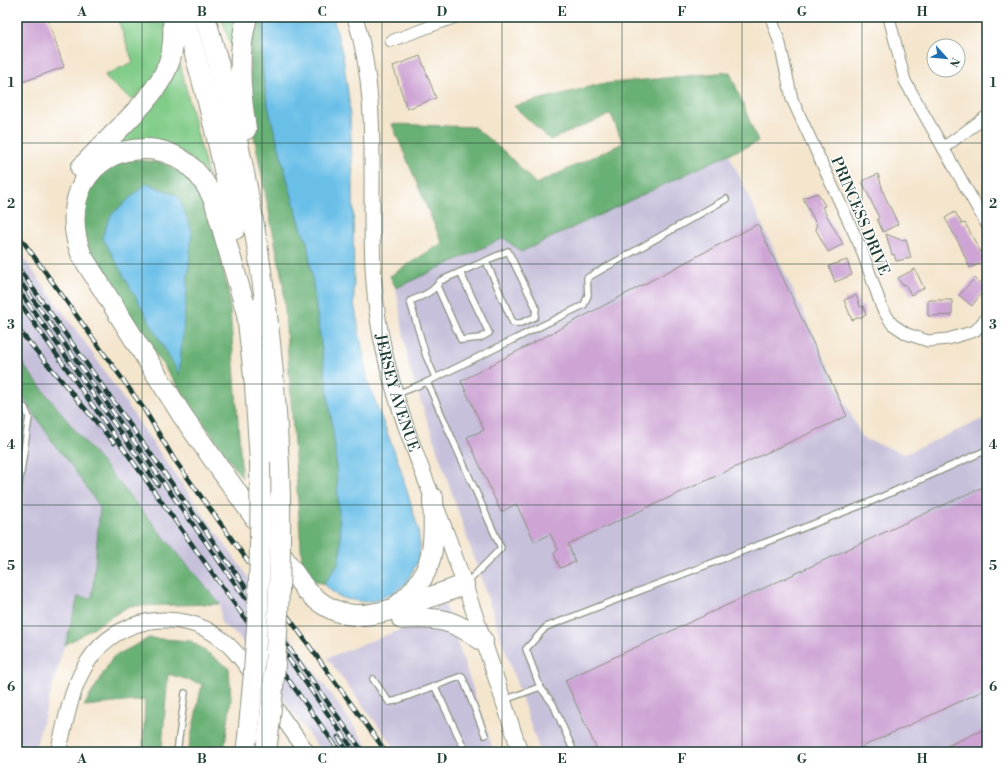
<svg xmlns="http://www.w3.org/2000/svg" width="1004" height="769" font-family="'Libre Bodoni',serif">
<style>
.industrial{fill:#c6c0da}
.green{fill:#82cc89;stroke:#50845e}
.forest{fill:#69b075;stroke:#447654}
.water{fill:#6bbfe8;stroke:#457e8e}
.building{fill:#cda4d4}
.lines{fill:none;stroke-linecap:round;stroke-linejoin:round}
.lane-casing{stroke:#8a9180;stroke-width:8}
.street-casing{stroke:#8a9180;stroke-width:13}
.secondary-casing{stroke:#8a9180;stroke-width:17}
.highway-casing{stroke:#8a9180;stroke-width:22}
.lane{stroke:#fff;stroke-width:5.5}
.street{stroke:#fff;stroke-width:11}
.secondary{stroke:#fff;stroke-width:15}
.highway{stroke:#fff;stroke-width:20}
.rail-casing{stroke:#1f3d34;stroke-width:4.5}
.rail{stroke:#fff;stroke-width:3;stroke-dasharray:9;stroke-linecap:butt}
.highway-bridge-casing{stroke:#8a9180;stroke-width:22;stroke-linecap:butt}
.highway-bridge{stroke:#fff;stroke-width:20}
.grid{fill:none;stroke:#1f3d34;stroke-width:1;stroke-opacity:0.55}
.labels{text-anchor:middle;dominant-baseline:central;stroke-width:3;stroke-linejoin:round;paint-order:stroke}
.street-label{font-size:15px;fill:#1f3d34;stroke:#fff}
.neatline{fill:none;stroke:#1f3d34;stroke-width:1.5}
.grid-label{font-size:13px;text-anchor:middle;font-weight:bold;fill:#1f3d34}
</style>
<rect width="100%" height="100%" fill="#fff"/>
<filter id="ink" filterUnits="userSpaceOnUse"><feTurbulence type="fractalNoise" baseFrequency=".025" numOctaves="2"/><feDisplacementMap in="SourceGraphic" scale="8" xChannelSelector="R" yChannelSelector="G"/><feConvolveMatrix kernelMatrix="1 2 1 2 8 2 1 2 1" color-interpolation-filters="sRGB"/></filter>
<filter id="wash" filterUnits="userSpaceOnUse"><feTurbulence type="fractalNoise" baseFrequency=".012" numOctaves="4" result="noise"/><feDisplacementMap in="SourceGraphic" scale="16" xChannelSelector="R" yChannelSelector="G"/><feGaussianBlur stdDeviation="0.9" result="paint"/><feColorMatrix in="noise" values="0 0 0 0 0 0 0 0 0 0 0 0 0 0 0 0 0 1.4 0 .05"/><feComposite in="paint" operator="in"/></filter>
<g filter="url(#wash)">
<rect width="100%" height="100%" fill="#f4e5cd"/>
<g class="industrial">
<path d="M729,154l133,284 43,16 82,-37v335h-447l-131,-385 -13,-79 108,-50 17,14z"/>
<path d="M17,249l67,92 69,102 219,309h-51l-82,-115 -18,-14 -1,-19 -147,-176 -56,-71z"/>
<path d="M17,388l39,59 10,11 34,49 -8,91 -14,-1 -44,155h-17z"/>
<path d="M444,603l50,149h-96l-71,-94 73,-28z"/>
</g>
<g class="green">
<path d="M117,17h48l2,29 -11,31 -24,23 -24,-20 -3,-5 28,-13z"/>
<path d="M221,17h19l-8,32z"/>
<path d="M180,64l28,112 -21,-21 -78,-7 59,-66z"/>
</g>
<g class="forest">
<path d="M261,17h4c-8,44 1,85 13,127 8,31 16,62 26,92l3,4 28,206 6,103 -3,15 -14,20 -21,-8 -20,-293 -35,-178 3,-70z"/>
<path d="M730,72l28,70 -29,12 -208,98 -17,-14 -108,50 -6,-12 52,-33 -50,-119 82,3 32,26 30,31 87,-41 -12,-29 -61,26 -36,-34 87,-22z"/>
<path d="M131,159l32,4 29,15 17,28 20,89 13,183 -139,-199 -19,-41 -5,-19 7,-24 19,-27z"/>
<path d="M17,357l56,71 147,176 -91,2 -64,39 13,-48 14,1 8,-91 -34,-49 -10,-11 -39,-59z"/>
<path d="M149,638l42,3 38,27 2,31 -7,53h-36l14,-68 -34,-10 -6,73 -19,1 2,-48 -61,6 29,-49z"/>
</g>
<g class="water">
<path d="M265,17h68l10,39 6,44 4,77 1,125 14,80 31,82 19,64 2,20 -2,13 -12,22 -10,8 -18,9 -12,2 -20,-3 -9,-3 -13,-12 14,-20 3,-15 -6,-103 -28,-206 -3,-4c-10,-30 -18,-61 -26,-92 -12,-42 -21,-83 -13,-127z"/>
<path d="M147,183l31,13 14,35 -13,143 -77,-137 9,-22z"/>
</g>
<g id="blocks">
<g class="building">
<path d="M17,17h30l17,50 -47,17z"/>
<path d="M420,56l16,42 -29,11 -14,-43z"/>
<path d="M878,174l6,20 14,30 -15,8 -6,-13 2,-1 -17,-37z"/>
<path d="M818,193l7,13 -3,1 21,37 -15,8 -13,-24 2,-2 -14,-28z"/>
<path d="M955,212l7,12 3,-1 18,33h-2l2,6 -13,6 -11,-25 -14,-25z"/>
<path d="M758,224l89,192 -279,128 7,18 -15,6 -6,-14 4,-5 -8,-15 -15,8 -19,-38 -15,8 -34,-75 17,-7 -23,-49z"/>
<path d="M886,234l15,6 5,-1 5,19 -15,3 -2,-7 -2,1z"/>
<path d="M847,260l5,15 -17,7 -6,-16z"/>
<path d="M915,269l9,19 -13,7 -6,-11 -3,1 -4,-7z"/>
<path d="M975,278l10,10 -13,18 -13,-11z"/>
<path d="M856,295l4,12 3,-1 3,9 -14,5 -8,-20z"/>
<path d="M928,300h24v15l-24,1z"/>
<path d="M987,485v204l-136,63h-253l-33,-72z"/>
<path d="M987,728v24h-53z"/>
</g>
</g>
</g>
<g filter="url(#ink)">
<use href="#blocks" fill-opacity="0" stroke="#8a9180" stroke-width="1"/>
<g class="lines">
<defs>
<g id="lane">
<path d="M437,286l24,54 19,-2 9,-5 -29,-61"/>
<path d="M435,377l-9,-21 -16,-55c12,-5 23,-8 30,-20l68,-30 28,57 -1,9 -14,6h-8l-27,-62"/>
<path d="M397,394l30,-12"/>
<path d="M17,402l8,6 4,9 -12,82"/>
<path d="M466,584l35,-36 -74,-166 157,-77 4,-10 -1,-17 139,-79"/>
<path d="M373,679l16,23 6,-1 67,-25 23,59"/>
<path d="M435,687l31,65"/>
<path d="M540,687l13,17 21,48"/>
<path d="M504,700l36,-13 -14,-38 20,-22 324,-125 117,-52"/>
<path d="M177,752l8,-59"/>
</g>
<g id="street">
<path d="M771,17l9,27 12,55 69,149 21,60 10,16 15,10 21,7 20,-2 27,-8 12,-14"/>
<path d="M889,17l16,64 82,144"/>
<path d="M391,41l65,-24"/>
<path d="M943,148l44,-32"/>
</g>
<g id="secondary">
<path id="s1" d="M355,17c32,103 5,213 26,319 13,69 42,136 67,202 26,71 49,143 72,214"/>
<path d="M269,699l38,53"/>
<path d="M58,752c8,-30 13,-66 31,-92 28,-43 90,-53 131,-22 15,11 25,26 36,41"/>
</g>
<g id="highway">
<path d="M184,17c21,69 40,140 51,212"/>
<path d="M205,17c47,156 71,318 75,481"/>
<path d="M246,129c-6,-38 -9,-75 1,-112"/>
<path d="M81,168c24,-28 75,-69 87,-103 6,-15 6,-31 5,-48"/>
<path d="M246,304l9,82 5,76"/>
<path d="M248,317l-34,-117c-6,-13 -14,-25 -24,-34 -13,-11 -29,-17 -45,-17 -60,0 -84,56 -63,107l100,159 124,175c33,34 62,28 103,14 18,-6 37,-12 55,-19"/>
<path d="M398,605c38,-30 37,-62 35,-107"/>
<path d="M402,619c38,-2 50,0 81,22"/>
<path d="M246,752l2,-15"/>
</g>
</defs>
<use href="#lane" class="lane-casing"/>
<use href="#street" class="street-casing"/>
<use href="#secondary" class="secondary-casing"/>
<use href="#highway" class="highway-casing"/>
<use href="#lane" class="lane"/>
<use href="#street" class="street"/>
<use href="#secondary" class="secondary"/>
<use href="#highway" class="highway"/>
<defs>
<g id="rail">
<path d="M17,233l127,176 30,50 212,293"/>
<path d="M17,266l346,486"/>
<path d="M17,277l338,475"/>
<path d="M17,288l141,197"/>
<path d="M17,299l323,453"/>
<path d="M17,328l97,115"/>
<path d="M338,737l10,15"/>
</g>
</defs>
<use href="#rail" class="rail-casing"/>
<use href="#rail" class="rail"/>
<defs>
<g id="highway-bridge">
<path d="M248,737c10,-93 14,-182 12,-275"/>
<path d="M266,752c11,-84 15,-169 14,-254"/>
</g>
</defs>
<use href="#highway-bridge" class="highway-bridge-casing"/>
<use href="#highway-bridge" class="highway-bridge"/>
</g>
</g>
<path class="grid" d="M142,17v735M262,17v735M382,17v735M502,17v735M622,17v735M742,17v735M862,17v735M17,143h970M17,264h970M17,384h970M17,505h970M17,626h970"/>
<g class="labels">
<g class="street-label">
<text transform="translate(860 216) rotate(67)">PRINCESS DRIVE</text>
<text stroke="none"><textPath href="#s1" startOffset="380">JERSEY AVENUE</textPath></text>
</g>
</g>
<rect width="1004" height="769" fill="none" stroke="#fff" stroke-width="44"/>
<g transform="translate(946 58) rotate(117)"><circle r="19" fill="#ffffff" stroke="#a5b1ae"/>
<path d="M0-3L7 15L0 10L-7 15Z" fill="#1f6fb2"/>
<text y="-6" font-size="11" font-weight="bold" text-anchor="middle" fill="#1f3d34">N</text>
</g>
<rect x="22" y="22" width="960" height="725" class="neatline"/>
<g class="grid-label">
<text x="82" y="16">A</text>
<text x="202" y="16">B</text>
<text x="322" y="16">C</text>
<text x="442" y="16">D</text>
<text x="562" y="16">E</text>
<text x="682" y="16">F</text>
<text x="802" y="16">G</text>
<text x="922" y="16">H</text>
<text x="11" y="87">1</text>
<text x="993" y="87">1</text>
<text x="11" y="208">2</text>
<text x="993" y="208">2</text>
<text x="11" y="329">3</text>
<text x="993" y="329">3</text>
<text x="11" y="449">4</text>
<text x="993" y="449">4</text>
<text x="11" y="570">5</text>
<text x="993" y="570">5</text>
<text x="11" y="691">6</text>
<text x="993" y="691">6</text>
<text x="82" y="763">A</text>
<text x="202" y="763">B</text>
<text x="322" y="763">C</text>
<text x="442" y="763">D</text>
<text x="562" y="763">E</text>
<text x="682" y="763">F</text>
<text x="802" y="763">G</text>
<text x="922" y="763">H</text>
</g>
</svg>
